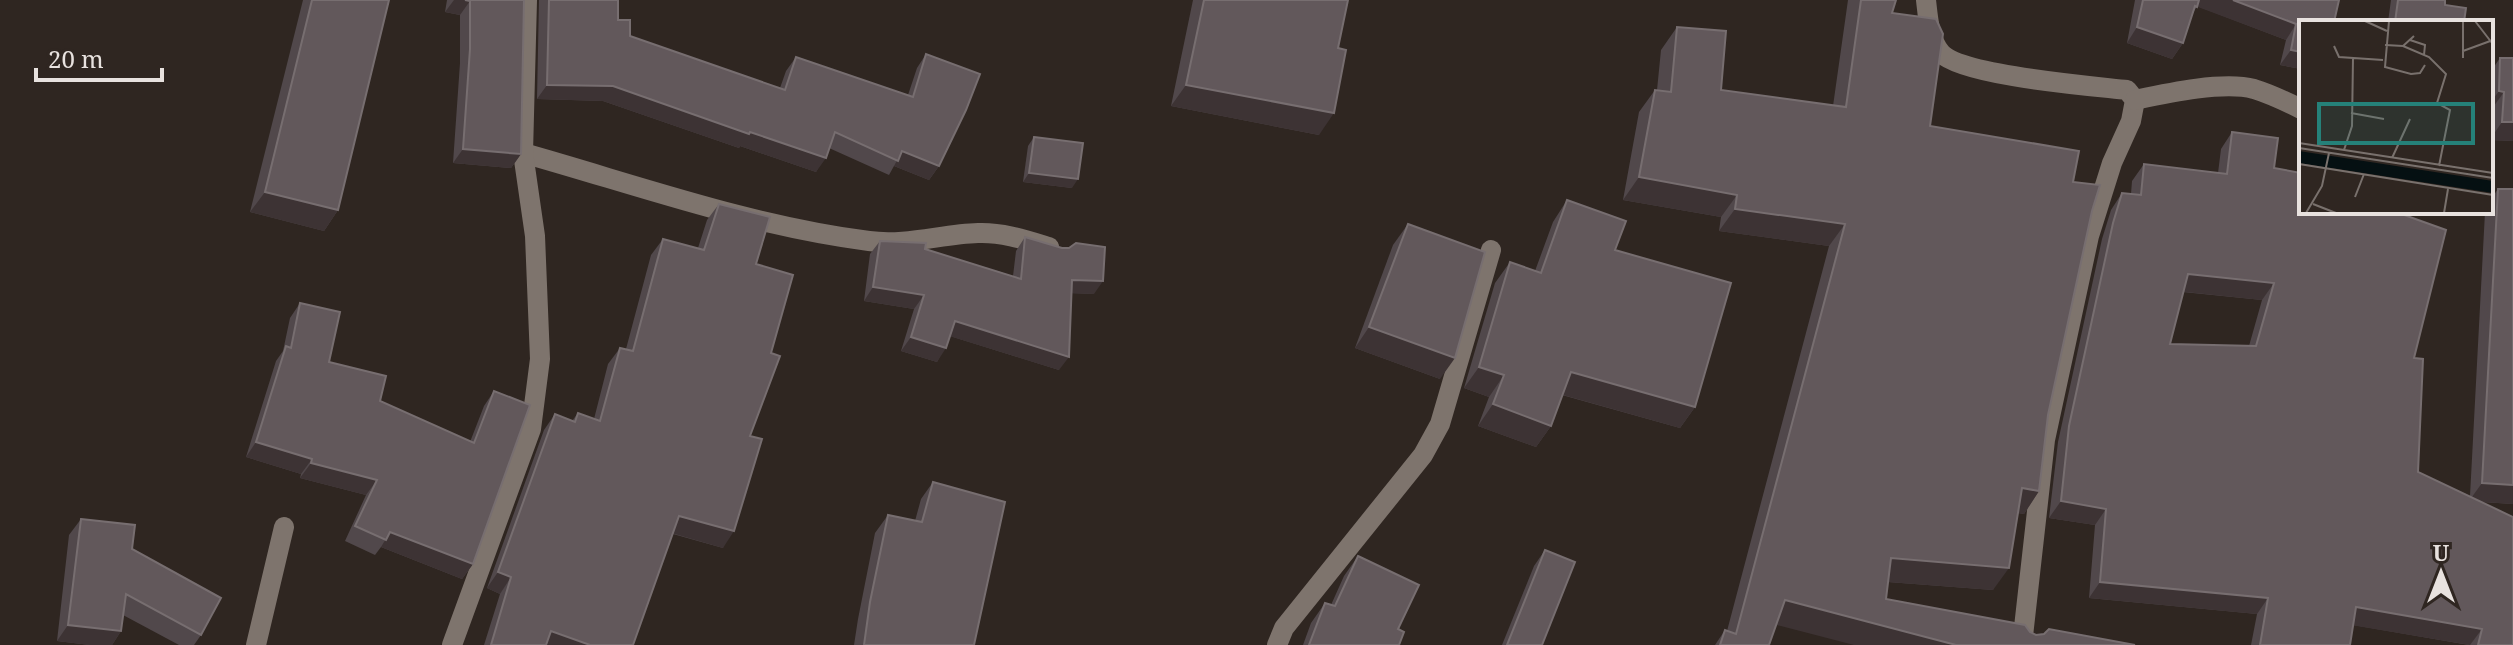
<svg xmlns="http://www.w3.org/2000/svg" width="2513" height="645" font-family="'Noto Serif',serif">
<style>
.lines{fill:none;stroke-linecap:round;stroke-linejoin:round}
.lane{stroke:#7e746d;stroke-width:20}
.street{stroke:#7e746d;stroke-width:20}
.wall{fill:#51484b;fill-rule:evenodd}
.shaded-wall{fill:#3d3334}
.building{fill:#62585b;stroke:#776e70;stroke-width:2;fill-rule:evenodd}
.inset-road{fill:none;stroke:#79716d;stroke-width:2}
.view{fill:#258179;fill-opacity:0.15;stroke:#258179;stroke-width:4}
.inset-edge{fill:none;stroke:#e8e2df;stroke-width:4}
</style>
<rect width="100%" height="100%" fill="#2f2621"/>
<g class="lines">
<g class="lane">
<path d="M256,645l28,-118"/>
<path d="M1277,645l7,-17 139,-173 17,-31 51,-174"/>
</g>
<g class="street">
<path d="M1926,0c2,17 3,39 15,53 21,23 151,33 186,37l8,10 -4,21 -19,42 -23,73 -44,204 -23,205"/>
<path d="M2135,100c33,-7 88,-19 119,-11 16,5 33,13 47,20"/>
<path d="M523,153c114,32 228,73 346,88 37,5 73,-7 109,-8 24,-1 48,7 71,14"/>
<path d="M452,645l79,-216 9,-70 -5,-123 -12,-83 4,-153"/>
</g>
</g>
<g class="wall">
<path d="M303,0h86l-51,210 -14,21 -74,-19z"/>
<path d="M447,0h77l-3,154 -10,14 -58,-5 7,-100v-48l-15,-3z"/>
<path d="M539,0h79v20l12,16 150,52 6,-17 10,-14 112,38 9,-27 9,-14 13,112 -10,14 -35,-14 -5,9 -60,-27 -13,24 -76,-26 -1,2 -136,-47 -66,-2z"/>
<path d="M1193,0h155l-29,135 -148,-29z"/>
<path d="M1848,0h48l-4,13 38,113 143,56 19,29 -44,204 -9,76 -15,23 -6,-1 -25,77 -105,-8 -2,17 144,33 6,3 99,10 -359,-20 -7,20h-54l10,-15 2,1 102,-385 -110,-15 2,-14 -98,-17 16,-88 16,-22h2l4,-40 16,-23 44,63 112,16z"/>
<path d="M2135,0h204l-38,69 -21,-4 6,-25 -89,-34 -4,7 -10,30 -11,16 -45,-16z"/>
<path d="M2391,0h54v5l19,17h-76z"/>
<path d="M2500,58l13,83 -22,-1v-69z"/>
<path d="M2232,132l42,36 140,190 4,114 52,24 15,-284h6v-13l7,-10h15v315l-32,-2 32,143h-44l-116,-20 -3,20h-99l6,-31 -168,-16 6,-73 -46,-7 9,-76 44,-203 9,-29 11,-17 9,1 1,-13 12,-17 74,9 3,-24zM2183,292l79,8 -13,46 -79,-2z"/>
<path d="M1034,137l38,51 -49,-6 5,-36z"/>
<path d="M1567,200l48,50 80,157 -15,21 -118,-33 -11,31 -15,21 -58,-21 11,-29 -25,-9 31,-105 15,-21 25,9 18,-49z"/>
<path d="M719,204l37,60 15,89 -48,195 -50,-14 -40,111h-149l16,-51 -13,-6 57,-158 11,-16 17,7 6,-8 16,6 14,-55 12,-16 6,1 25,-94 12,-16 35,9 9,-28z"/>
<path d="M1408,224l32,155 -85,-31 38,-103z"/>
<path d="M1025,237l69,57 -23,-1 -12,77 -109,-34 -13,26 -36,-11 13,-42 -50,-8 6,-47 10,-13 45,8 88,27 3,-25z"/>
<path d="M300,303l29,59 51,39 90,41 14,-36 10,-15 -21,173 -11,15 -81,-32 -6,8 -30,-14 21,-46 -66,-17 1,-4 -55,-17 30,-96 7,-10 7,-33z"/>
<path d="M933,482l41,163h-120l4,-26 17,-86 13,-18 27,6 6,-22z"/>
<path d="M81,519l51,30 69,86 -7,10h-15l-56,-30 -2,16 -9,14h-22l-33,-4 12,-106z"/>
<path d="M1545,550l-3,95h-40l32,-79z"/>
<path d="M1358,556l40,73 1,16h-96l8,-22 14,-20 6,2 13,-29z"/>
</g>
<g class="shaded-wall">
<path d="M454,0h11l5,1 -10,14 -15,-3z"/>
<path d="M2193,0h40l63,24 -10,16 -96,-36z"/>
<path d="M2137,27l46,16 -11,16 -45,-16z"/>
<path d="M2291,50l10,2v17l-21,-4z"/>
<path d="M547,85l66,1 213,72 -10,14 -76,-26 -1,2 -136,-47 -66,-2z"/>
<path d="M1186,85l148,28 -15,22 -148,-29z"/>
<path d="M2499,91l5,1 -13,18v-8z"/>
<path d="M2502,122h11v19l-22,-1v-2z"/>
<path d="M463,149l58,5 -10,14 -58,-5z"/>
<path d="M902,151l37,15 -10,14 -35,-14z"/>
<path d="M1029,173l49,6 -6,9 -49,-6z"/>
<path d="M1639,177l98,18 -16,22 -98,-17z"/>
<path d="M265,192l73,18 -14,21 -74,-19z"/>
<path d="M1735,209l110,15 -16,22 -110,-15z"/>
<path d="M2188,274l86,9 -12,17 -86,-9z"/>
<path d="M1072,280l31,1 -9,13 -31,-1z"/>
<path d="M873,287l51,8 -10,14 -50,-8z"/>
<path d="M955,321l114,36 -10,13 -113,-35z"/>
<path d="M1369,327l86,31 -15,21 -85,-31z"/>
<path d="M911,337l35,11 -9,14 -36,-11z"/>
<path d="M1479,367l25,8 -15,22 -25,-9z"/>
<path d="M1571,372l124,35 -15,21 -124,-35z"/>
<path d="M1493,404l58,22 -15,21 -58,-21z"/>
<path d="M256,442l56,17 -11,15 -55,-17z"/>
<path d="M311,463l66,17 -11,15 -66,-17z"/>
<path d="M2482,483l31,2v19l-44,-3z"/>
<path d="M2022,488l17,3 -15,23 -18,-3z"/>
<path d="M2061,501l45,8 -11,16 -46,-7z"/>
<path d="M679,516l55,15 -11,17 -55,-16z"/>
<path d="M390,532l83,32 -11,15 -81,-32z"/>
<path d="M1891,558l118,10 -16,22 -118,-9z"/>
<path d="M498,572l13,5 -11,17 -13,-6z"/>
<path d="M2100,582l168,16 -11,16 -168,-16z"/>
<path d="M1785,600l171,45h-102l-85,-22z"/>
<path d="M2356,607l126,22 -12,16 -125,-21z"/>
<path d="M68,625l53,6 -9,14h-22l-33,-4z"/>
<path d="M551,631l39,14h-49z"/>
</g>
<g class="building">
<path d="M312,0h77l-51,210 -73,-18z"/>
<path d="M465,0h59l-3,154 -58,-5 7,-100v-48z"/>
<path d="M549,0h69v20h12v16l155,54 11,-33 117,40 13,-43 54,20 -14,36 -27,56 -37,-15 -4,10 -63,-29 -9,26 -76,-26 -1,2 -136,-48 -66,-1z"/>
<path d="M1204,0h144l-10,48 8,2 -12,63 -148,-28z"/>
<path d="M1861,0h35l-4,13 44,6 7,15 -13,92 149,25 -6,31 27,3 -8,26 -44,204 -9,76 -17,-3 -13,80 -118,-10 -5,41 139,26 5,7 6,3 8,-1 5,-5 86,16h-179l-171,-45 -16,45h-49l5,-15 11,4 109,-410 -110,-15 2,-14 -98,-18 16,-87 16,2 6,-65 49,4 -5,59 125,17z"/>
<path d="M2143,0h56l-2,7 -2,-1 -12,37 -46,-16z"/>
<path d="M2233,0h106l-5,22h-33v30l-10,-2 5,-26z"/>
<path d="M2398,0h47v5l21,3 -2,14h-69z"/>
<path d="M2500,58h13v64h-11l2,-30 -5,-1z"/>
<path d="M2232,132l46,6 -4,30 27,5v39h95l50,18 -32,128 9,1 -5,113 95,45v128h-35l4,-16 -126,-22 -6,38h-90l8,-47 -168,-16 6,-73 -45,-8 8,-75 44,-203 9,-30 19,2 3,-31 83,10zM2188,274l86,9 -18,63 -86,-2z"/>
<path d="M1034,137l49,6 -5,36 -49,-6z"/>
<path d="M2498,189h15v296l-31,-2z"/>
<path d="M1567,200l59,21 -11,29 116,33 -36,124 -124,-35 -20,54 -58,-22 11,-29 -25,-8 31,-105 31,11z"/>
<path d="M719,204l51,13 -14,47 37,11 -22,78 9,3 -30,80 12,3 -28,92 -55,-15 -46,129h-43l-39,-14 -5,14h-55l20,-68 -13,-5 57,-158 20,8 3,-9 22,8 20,-73 13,3 30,-112 41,11z"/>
<path d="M1408,224l77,28 -30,106 -86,-31z"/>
<path d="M1025,237l37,11h7l7,-5 29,4 -2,34 -31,-1 -3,77 -114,-36 -9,27 -35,-11 13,-42 -51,-8 7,-46 46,2 -1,6 96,30z"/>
<path d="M300,303l40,9 -11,50 57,14 -6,25 94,42 20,-52 36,14 -57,159 -83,-32 -4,8 -31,-14 22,-46 -66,-17 1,-4 -56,-17 30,-96 5,2z"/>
<path d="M933,482l72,20 -31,143h-110l6,-43 18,-87 34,7z"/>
<path d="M81,519l54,6 -3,24 89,49 -20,37 -75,-41 -5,37 -53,-6z"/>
<path d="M1545,550l30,12 -33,83h-35z"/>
<path d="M1358,556l61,29 -21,44 6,3 -5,13h-90l16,-42 10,3z"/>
</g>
<g transform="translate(2299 20)">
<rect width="194" height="194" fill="#2f2621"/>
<path d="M0,131l194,30v12l-194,-30z" fill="#051012"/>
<path class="inset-road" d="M66,1l22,10M90,1l-4,46 26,7 9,-1 5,-8M176,1l17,22M111,20l15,5 -1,10M86,25l18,1 11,-10M35,26l5,11 44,3M104,26l26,11 17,17 -9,29 13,7 -11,56M164,31l30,-11M164,38v-37M52,93l33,6M0,123l194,30M0,128l194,30M45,130l8,-24 1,-68M93,138l18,-39M0,144l194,31M56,177l9,-23M14,184l23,9M7,193l16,-27 7,-33M145,193l4,-24"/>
<path class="view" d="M20,84h154v39h-154z"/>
<rect width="194" height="194" class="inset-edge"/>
</g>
<g transform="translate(2441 573)" stroke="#2f2621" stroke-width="6" paint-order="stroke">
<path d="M0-6L14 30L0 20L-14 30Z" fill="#e8e2df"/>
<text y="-12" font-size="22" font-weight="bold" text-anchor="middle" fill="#e8e2df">U</text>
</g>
<path d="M36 68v12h126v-12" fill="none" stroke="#e8e2df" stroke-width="4"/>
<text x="48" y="68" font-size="24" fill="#e8e2df" stroke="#2f2621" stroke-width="6" paint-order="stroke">20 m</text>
</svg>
